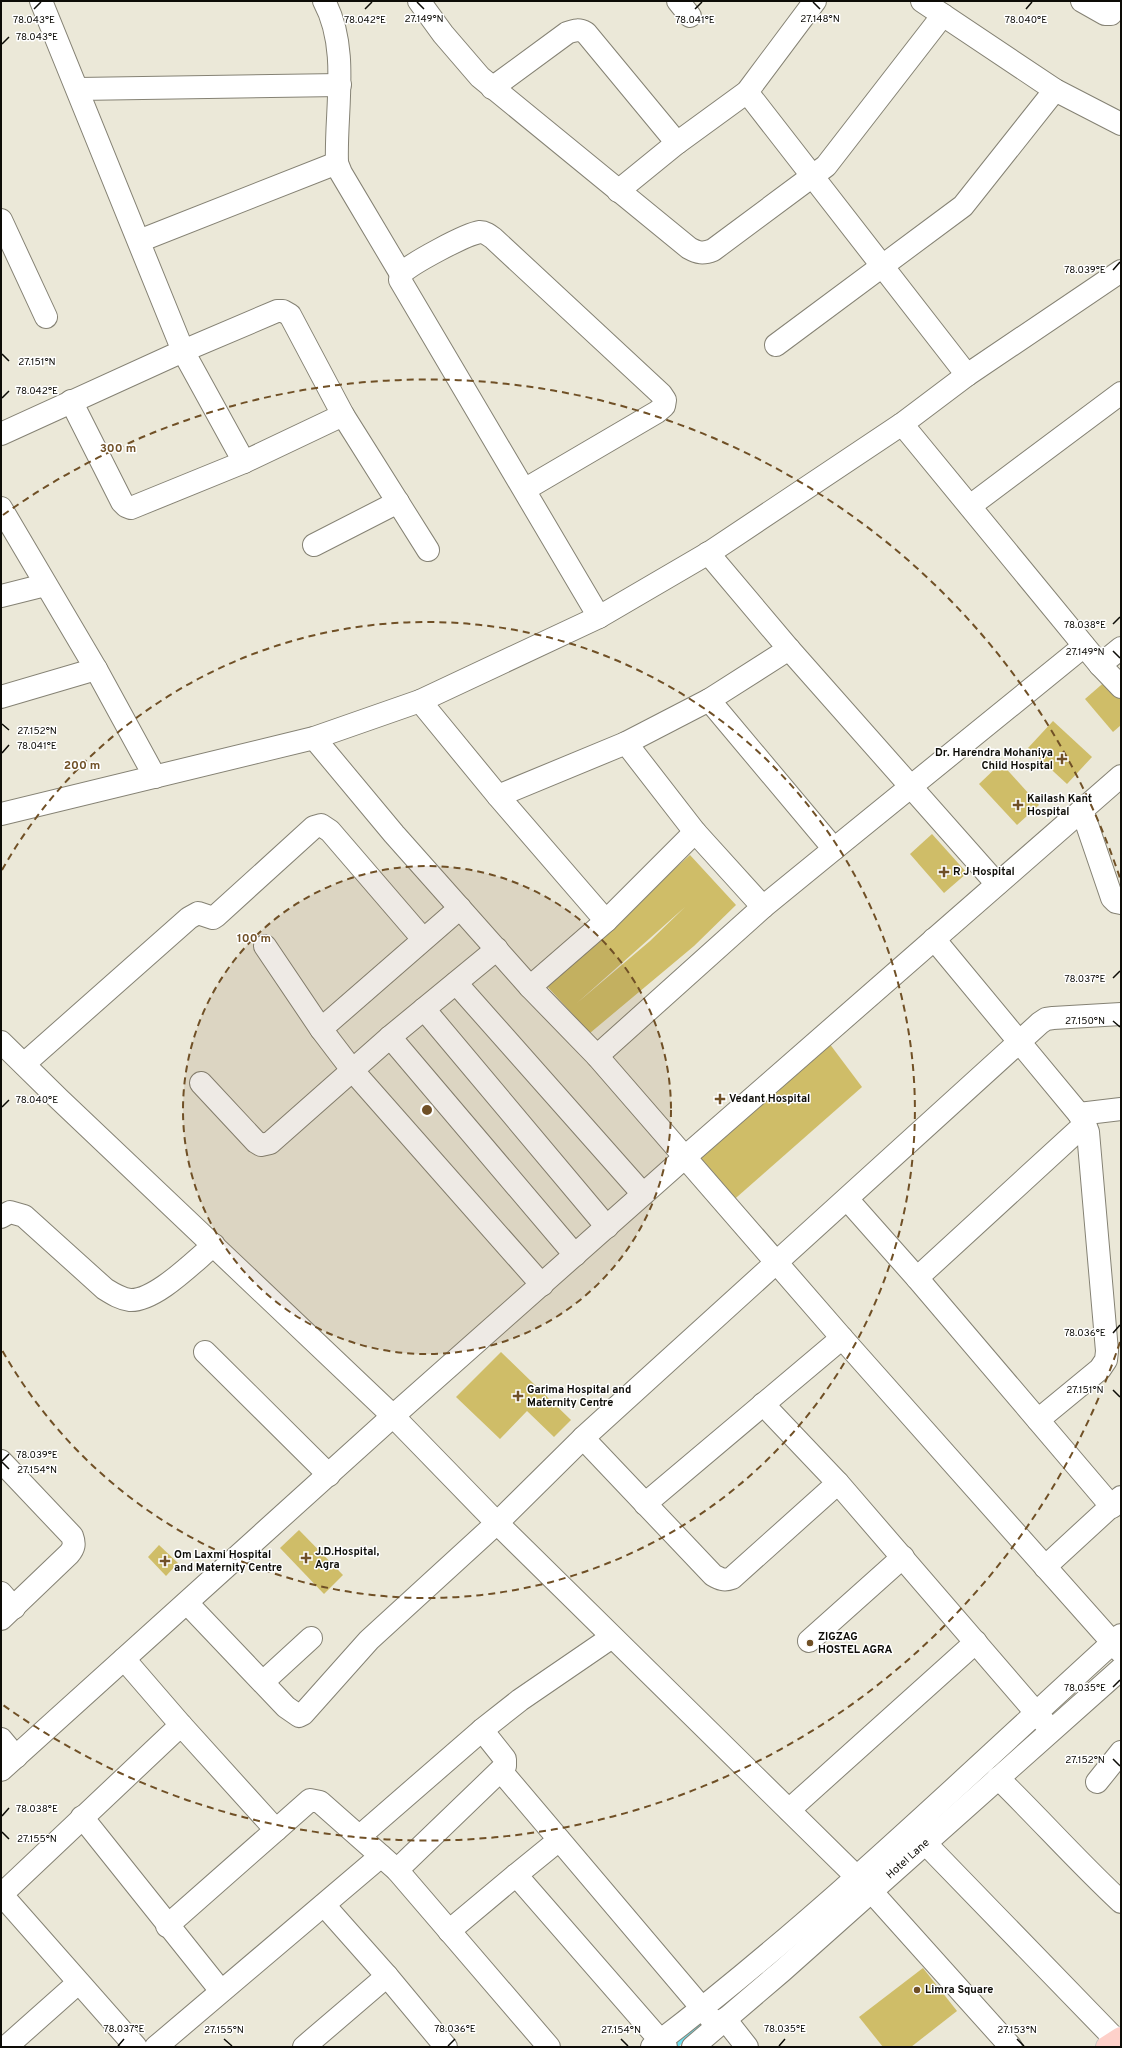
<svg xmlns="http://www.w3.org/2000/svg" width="1122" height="2048" font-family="Overpass,sans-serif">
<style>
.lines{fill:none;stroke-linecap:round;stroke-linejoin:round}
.stream{stroke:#6ce1f4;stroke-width:5}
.building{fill:#cfbd68;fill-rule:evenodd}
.minor-casing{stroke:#858274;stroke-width:24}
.major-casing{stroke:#cacac8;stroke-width:24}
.minor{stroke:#fff;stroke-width:22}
.major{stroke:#fed1ca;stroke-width:22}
.ticks{fill:none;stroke:#0d0c07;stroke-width:1.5}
.ring{fill:none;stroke:#705026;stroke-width:2;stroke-dasharray:7 5}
.poi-dot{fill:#705026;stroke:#fff;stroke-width:1.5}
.labels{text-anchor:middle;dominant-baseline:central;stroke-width:3;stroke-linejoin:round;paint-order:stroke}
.poi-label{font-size:11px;font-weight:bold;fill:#0d0c07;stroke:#fff;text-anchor:start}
.street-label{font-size:11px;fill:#0d0c07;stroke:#fff}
.ticks-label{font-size:10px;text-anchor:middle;fill:#0d0c07;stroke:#fff;stroke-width:3;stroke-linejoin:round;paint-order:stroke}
.centre{fill:#705026;stroke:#fff;stroke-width:2}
.ring-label{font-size:12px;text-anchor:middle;font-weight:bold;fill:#705026;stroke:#fff;stroke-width:3;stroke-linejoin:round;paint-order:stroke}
</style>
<rect width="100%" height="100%" fill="#ebe8d8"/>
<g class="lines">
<g class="stream">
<path d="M713,2014l15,-13"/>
<path d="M674,2047l31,-27"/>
</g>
</g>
<g class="building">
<path d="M1108,679l13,16v30l-8,7 -28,-33z"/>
<path d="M1053,721l39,36 -25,27 -39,-36z"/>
<path d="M1001,763l38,42 -22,20 -38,-41z"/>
<path d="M932,834l35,39 -23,20 -34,-39z"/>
<path d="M690,855l46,50 -42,41 -104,87 -45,-49zM685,907l-35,34 -73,62z"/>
<path d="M829,1043l33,44 -133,117 -36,-41z"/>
<path d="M501,1352l70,68 -17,17 -27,-26 -27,28 -44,-42z"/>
<path d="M299,1530l44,45 -19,19 -44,-46z"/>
<path d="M159,1545l19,18 -12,13 -18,-19z"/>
<path d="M923,1968l34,43 -46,36h-28l-24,-30z"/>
</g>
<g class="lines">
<defs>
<g id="minor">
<path d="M41,1l142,350 61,111"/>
<path d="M324,1c26,48 11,110 13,162l4,10 60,101"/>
<path d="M419,1l24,33 37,43 209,171c9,5 14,6 24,2l113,-84 117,-151"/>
<path d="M678,1l12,15"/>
<path d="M922,1l133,89 66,34"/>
<path d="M1082,1l23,13h6l9,-13"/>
<path d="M492,88l75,-55c8,-3 12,-4 19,0l91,110"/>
<path d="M78,89l262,-4"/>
<path d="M747,92l220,283"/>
<path d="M618,191l59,-48 70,-51 68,-91"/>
<path d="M1,220l45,97"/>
<path d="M139,241l198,-78"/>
<path d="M776,345l187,-139 92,-116"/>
<path d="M71,401l51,101 4,4 5,2 113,-46 99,-47"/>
<path d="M902,424l198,241 21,22"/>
<path d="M1,434l182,-83 94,-40h6l7,4 53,100 85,135"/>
<path d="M524,490l133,-78 7,-6 1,-6 -4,-6 -168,-156c-4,-3 -8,-6 -13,-6 -14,2 -70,32 -79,42l-1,6 199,337"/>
<path d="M970,506l151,-113"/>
<path d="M1,508l95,161 59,108"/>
<path d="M314,545l84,-43"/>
<path d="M708,553l81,96 208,235"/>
<path d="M1,596l44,-11"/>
<path d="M789,649l-80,51 125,149 250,-203"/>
<path d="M1100,665l21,-17"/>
<path d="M1,697l95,-28"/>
<path d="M420,701l78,95 128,-53 69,89 68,75"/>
<path d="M314,738l80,96 136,153 67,69 245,282 279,314"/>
<path d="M626,743l83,-43"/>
<path d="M498,796l108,125 89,-89"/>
<path d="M1082,810l30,88 4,4 5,1"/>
<path d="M1,814l313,-76 106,-37 179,-84 113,-66 190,-127 65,-49 154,-104"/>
<path d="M265,946l56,83 32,42 189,214"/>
<path d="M456,983l187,211"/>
<path d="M530,987l76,-66"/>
<path d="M424,1009l183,218"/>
<path d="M321,1029l139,-121"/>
<path d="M390,1037l185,218"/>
<path d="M1,1042l58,57 334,317 104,107 374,368 140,156"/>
<path d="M597,1056l166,-149 71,-58"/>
<path d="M24,1064l165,-146 9,-5 15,5 3,-2 98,-89 7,-2 9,6 93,108"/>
<path d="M201,1083l55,59 5,3 9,-2 120,-106 107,-88"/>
<path d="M1079,1114l42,-5"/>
<path d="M847,1199l70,79 195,229"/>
<path d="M1,1217l9,-5 14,4 81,73c8,5 16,10 25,11 26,1 64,-39 84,-55"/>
<path d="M917,1278l168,-154 -6,-10 -145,-175"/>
<path d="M205,1352l124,123"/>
<path d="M1038,1420l62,-51 6,-9 1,-9 -19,-219 -3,-8"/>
<path d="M583,1438l130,137c7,4 11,6 19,3l106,-95 -75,-79"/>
<path d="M1,1461l71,75c3,8 2,12 -3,18l-68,65"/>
<path d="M838,1483l207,240"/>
<path d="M645,1504l197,-166"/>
<path d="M1045,1567l76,-70"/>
<path d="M1,1593l13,15"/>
<path d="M187,1603l99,104 13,9 4,-2 66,-74 128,-117 86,-85 457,-415 6,-4 7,-1 68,-4"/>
<path d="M809,1641l94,-84"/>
<path d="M124,1659l57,66"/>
<path d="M263,1682l48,-44"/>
<path d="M1,1739l15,18"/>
<path d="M1,1770l392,-354 291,-258 437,-382"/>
<path d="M501,1771l211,249"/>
<path d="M998,1778c42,41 80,84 123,124"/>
<path d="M1097,1782l24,-30"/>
<path d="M789,1810l187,-168"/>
<path d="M82,1817l139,174"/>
<path d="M276,1830l34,-30 10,2 77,68 152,177"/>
<path d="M360,1836l122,-106 38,-30 92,-63"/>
<path d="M925,1843l192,198"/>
<path d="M397,1870l108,-104v-7l-23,-29"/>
<path d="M516,1875l43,-35"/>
<path d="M1,1894l135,153"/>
<path d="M2,1894l179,-169 95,105 -109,96"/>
<path d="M449,1931l67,-56 150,172"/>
<path d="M387,1976l59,71"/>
<path d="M725,2019l22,28"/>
<path d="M6,2047l72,-64"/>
<path d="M156,2047l225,-191"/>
<path d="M304,2047l83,-71 -63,-71"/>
<path d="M652,2047c166,-126 315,-272 469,-412"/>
<path d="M693,2047l89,-76 339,-302"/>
</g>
<path id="major" d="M1107,2047l14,-9"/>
</defs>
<use href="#minor" class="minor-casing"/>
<use href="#major" class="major-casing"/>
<use href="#minor" class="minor"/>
<use href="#major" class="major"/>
</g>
<path class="ticks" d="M417,2l7,7M813,2l7,7M34,9l7,-7M365,9l7,-7M695,9l7,-7M1026,9l6,-7M2,44l7,-7M1113,270l7,-8M2,354l7,7M2,398l7,-7M1113,624l7,-7M1113,651l7,7M2,724l7,6M2,753l7,-8M1113,978l7,-7M1113,1021l7,6M2,1107l7,-7M1113,1333l7,-8M1113,1390l7,7M2,1461l7,-7M2,1462l7,7M1113,1687l7,-7M1113,1759l7,7M2,1816l7,-8M2,1832l7,7M224,2039l8,7M621,2039l7,7M1017,2039l7,7M118,2046l6,-7M448,2046l7,-7M779,2046l6,-7"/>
<circle cx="427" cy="1110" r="244" fill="#705026" fill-opacity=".12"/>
<g class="ring">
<circle cx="427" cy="1110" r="244"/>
<path d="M2 870A488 488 0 1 1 2 1350"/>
<path d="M1120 1342A731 731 0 0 1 3 1705M3 515A731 731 0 0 1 1120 878"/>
</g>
<g class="poi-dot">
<path d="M1060 753h4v4h4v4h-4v4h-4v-4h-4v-4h4z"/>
<path d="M1016 799h4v4h4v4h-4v4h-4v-4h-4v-4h4z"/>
<path d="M942 866h4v4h4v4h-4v4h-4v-4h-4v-4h4z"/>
<path d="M718 1093h4v4h4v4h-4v4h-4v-4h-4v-4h4z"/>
<path d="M516 1390h4v4h4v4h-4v4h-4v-4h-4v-4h4z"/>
<path d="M304 1552h4v4h4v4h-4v4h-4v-4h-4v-4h4z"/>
<path d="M163 1555h4v4h4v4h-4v4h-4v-4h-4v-4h4z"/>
<circle cx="810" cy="1643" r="4"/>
<circle cx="917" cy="1990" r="4"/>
</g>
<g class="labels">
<g class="poi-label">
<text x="1053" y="753" text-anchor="end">Dr. Harendra Mohaniya<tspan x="1053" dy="13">Child Hospital</tspan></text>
<text x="1027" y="799">Kailash Kant<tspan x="1027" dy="13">Hospital</tspan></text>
<text x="953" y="872">R J Hospital</text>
<text x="729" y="1099">Vedant Hospital</text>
<text x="527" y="1390">Garima Hospital and<tspan x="527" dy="13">Maternity Centre</tspan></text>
<text x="315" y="1552">J.D.Hospital,<tspan x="315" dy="13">Agra</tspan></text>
<text x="174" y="1555">Om Laxmi Hospital<tspan x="174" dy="13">and Maternity Centre</tspan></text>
<text x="818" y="1637">ZIGZAG<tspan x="818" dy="13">HOSTEL AGRA</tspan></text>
<text x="925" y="1990">Limra Square</text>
</g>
<g class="street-label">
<text transform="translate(908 1859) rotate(-42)">Hotel Lane</text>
</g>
</g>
<g class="ticks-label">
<text x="820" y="22">27.148°N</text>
<text x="424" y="22">27.149°N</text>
<text x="1026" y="23">78.040°E</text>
<text x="34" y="23">78.043°E</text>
<text x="365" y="23">78.042°E</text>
<text x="695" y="23">78.041°E</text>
<text x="37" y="40">78.043°E</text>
<text x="1085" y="273">78.039°E</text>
<text x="37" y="365">27.151°N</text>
<text x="37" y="394">78.042°E</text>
<text x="1085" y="628">78.038°E</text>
<text x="1085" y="655">27.149°N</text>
<text x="37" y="734">27.152°N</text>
<text x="37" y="749">78.041°E</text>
<text x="1085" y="982">78.037°E</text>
<text x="1085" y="1024">27.150°N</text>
<text x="37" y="1103">78.040°E</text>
<text x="1085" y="1336">78.036°E</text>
<text x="1085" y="1393">27.151°N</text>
<text x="37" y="1458">78.039°E</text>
<text x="37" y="1473">27.154°N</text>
<text x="1085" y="1691">78.035°E</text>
<text x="1085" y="1763">27.152°N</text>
<text x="37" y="1812">78.038°E</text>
<text x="37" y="1842">27.155°N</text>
<text x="124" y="2032">78.037°E</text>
<text x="455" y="2032">78.036°E</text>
<text x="785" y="2032">78.035°E</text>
<text x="224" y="2033">27.155°N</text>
<text x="621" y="2033">27.154°N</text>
<text x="1017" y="2033">27.153°N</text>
</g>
<circle cx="427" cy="1110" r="6" class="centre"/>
<g class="ring-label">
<text x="118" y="452">300 m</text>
<text x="82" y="769">200 m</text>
<text x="254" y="942">100 m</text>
</g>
<rect width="1122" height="2048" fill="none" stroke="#0d0c07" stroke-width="4"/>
</svg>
